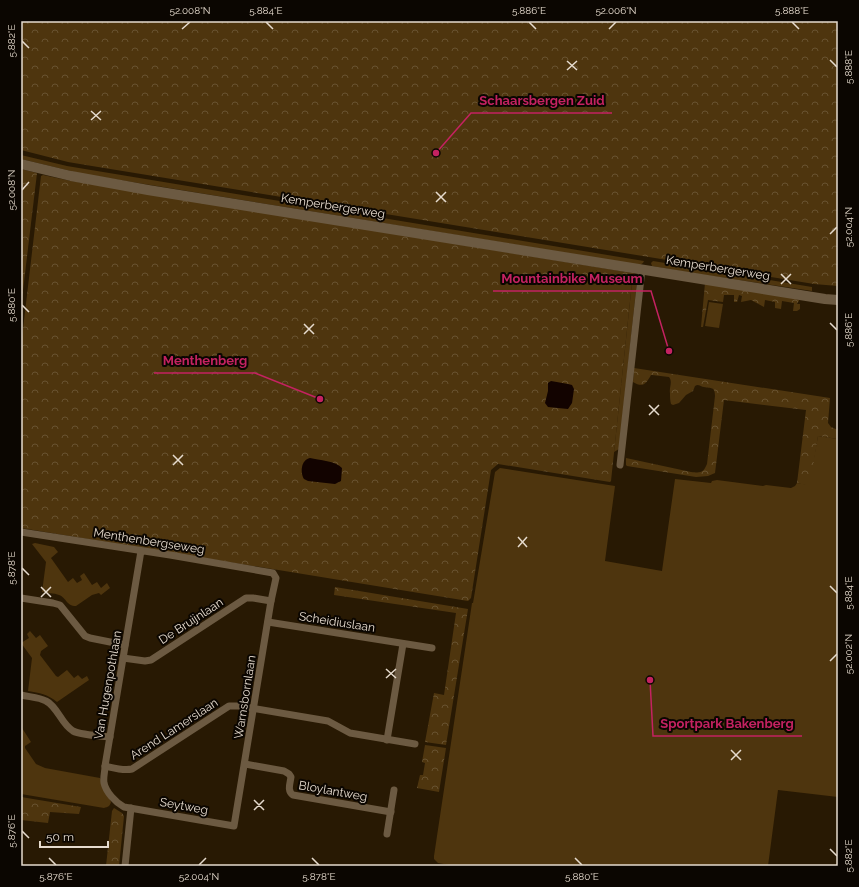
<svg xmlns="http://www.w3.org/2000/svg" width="859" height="887" font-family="Raleway,sans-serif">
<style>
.grass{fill:#4e350e}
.forest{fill:url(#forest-crowns)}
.water{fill:#120300}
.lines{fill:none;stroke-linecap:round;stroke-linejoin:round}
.street{stroke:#6c5a42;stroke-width:7}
.secondary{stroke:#6c5a42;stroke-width:10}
.ticks{fill:none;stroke:#e6dbce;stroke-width:1.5}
.labels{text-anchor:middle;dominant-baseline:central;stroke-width:4;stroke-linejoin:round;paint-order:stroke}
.street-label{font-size:12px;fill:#e6dbce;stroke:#0b0601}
.leader{fill:none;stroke:#c42261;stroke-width:1.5}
.callout-dot{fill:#c42261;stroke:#0b0601;stroke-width:1.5}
.callout-label{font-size:13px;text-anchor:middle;font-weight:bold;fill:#c42261;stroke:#0b0601;stroke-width:4;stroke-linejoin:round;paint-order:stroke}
.neatline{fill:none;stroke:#e6dbce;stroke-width:1.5}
.ticks-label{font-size:10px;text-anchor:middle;fill:#e6dbce}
</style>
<defs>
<pattern id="forest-crowns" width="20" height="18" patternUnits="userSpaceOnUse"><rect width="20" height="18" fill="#4e350e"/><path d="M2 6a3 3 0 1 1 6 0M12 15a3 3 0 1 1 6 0" fill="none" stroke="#685230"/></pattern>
</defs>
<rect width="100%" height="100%" fill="#281903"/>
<g class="grass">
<path d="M21,155l46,11 24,4 553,91 -1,2 -3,2 -557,-91 -62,-15z"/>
<path d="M653,261l159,26v4l-121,-18 -39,-7 -1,-3z"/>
<path d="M633,273l2,2 2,6 -18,168 -5,3z"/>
<path d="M709,302l14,2 -4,24 -14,-2z"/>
<path d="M818,436l20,3v358l-60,-7 -10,76h-314l-16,-3 -4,-4v-3l38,-253h1l22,-131 5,-4 115,18 -10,75 57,10 13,-92 36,4 1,-2 5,-1 46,6 3,-1 25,3 4,-2 2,-3 12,2z"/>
<path d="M35,543l19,4 4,5 -7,6 17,24 5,-4 4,5 5,-3 -2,-4 4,-3 8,12 5,-3 4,6 6,-5 3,5 -9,7 -2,-2 -7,2 -16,11c-10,0 -9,-8 -17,-11 -5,-2 -12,-2 -17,-3l4,-30 -14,-18z"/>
<path d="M30,631l6,7 4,-3 8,11 -7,5 -1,4 16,21 2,1 9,-7 7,8 4,-3 4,4 5,-3 2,4 -32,22c-10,-8 -17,-9 -29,-11l4,-33 -11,-15 8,-5 -2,-4z"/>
<path d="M22,728l9,14 -6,4v2l11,16 9,4 55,10 11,24c-1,4 -3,5 -7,6l-83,-14v-65z"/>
</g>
<g class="forest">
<path d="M21,21h817v265l-24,-2 -722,-118 -24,-4 -47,-12z"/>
<path d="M21,169l16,4 -16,134z"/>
<path d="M43,175l28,6 562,92 -22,208 -1,1 -112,-18 -7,6 -20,128 -3,3 -447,-73v-182l20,-170z"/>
<path d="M705,283l89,15 5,2v1l-1,1 -1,2h3v5l-3,2h-4l1,-8 -12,-2 -1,8 -6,-1v-6l-10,-2 -1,7 -13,-7 -10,2 1,-6 -3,-1 -2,7h-3v-7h-10l-1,7 -15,-2 -5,27h-2z"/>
<path d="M634,368l196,30 -2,25 3,4 7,3v9l-20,-3 -8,50 -13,-3 9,-73 -82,-10 -9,73 -7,3 -12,1 -69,-11 -1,-1v-7l65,14c10,1 12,1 16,-8l8,-68c0,-10 -4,-7 -11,-9 -2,0 -4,-2 -7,-2l-2,1 -2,5 -7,4 -7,8 -6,2 -2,-1c-1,-4 -1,-7 -1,-11 -1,-6 3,-11 -1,-16l-17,-2h-1c-5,9 -8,13 -18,7z"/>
<path d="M335,587l133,22 -22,136 -21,-3 9,-49 10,2 12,-82 -122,-18z"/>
<path d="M425,745l21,3 -7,44 -22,-4 3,-13h3l2,-12 -3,-1z"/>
<path d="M21,797l60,10 -2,7 -29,-2 -2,11 -27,-3z"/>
<path d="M114,808l8,5 2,3 -5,50h-13l6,-55z"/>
</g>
<g class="water">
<path d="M551,381l17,3 4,1 2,4 -2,14 -4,6 -20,-2 -3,-4 3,-12v-8z"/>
<path d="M310,458c9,2 26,3 32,10l-1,13 -6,3 -27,-3 -4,-2c-4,-7 -3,-19 6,-21z"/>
</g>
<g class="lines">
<g class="street">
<path d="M620,465l22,-196"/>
<path d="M21,532l149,23 103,18 3,5 -5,23 -37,225 -110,-19c-9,-5 -18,-15 -20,-24 -1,-6 1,-11 1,-17l36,-215"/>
<path d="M21,598l32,5 7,2 25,31 5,2 35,7"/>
<path d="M268,622l164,26"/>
<path d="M123,658l22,3 6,-1 95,-62h7l18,3"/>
<path d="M21,695c8,2 18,2 25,6 12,6 15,23 27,30 8,4 27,5 37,6"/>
<path d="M387,740l16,-96"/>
<path d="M245,764l39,7 5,3 2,3c-1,7 -4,14 2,18l98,17"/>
<path d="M105,766c9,2 18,5 27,3l97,-63h10l89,15 22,12 65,11"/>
<path d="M387,834l7,-44"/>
<path d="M125,866l6,-58"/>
</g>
<path class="secondary" d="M21,164l50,12 77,14 677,109 13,1"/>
</g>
<path class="ticks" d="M266,22l7,7M529,22l7,7M792,22l7,7M182,29l8,-7M609,29l7,-7M22,41l7,7M830,60l7,7M567,61l10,9M567,70l10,-9M91,111l10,9M91,120l10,-9M22,190l7,-8M436,192l10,10M436,202l10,-10M830,234l7,-7M781,274l10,10M781,284l10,-10M22,305l7,7M830,323l7,7M304,324l10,10M304,334l10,-10M649,405l10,10M649,415l10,-10M173,455l10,10M173,465l10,-10M518,537l9,10M518,547l9,-10M22,568l7,7M830,586l7,7M41,587l10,10M41,597l10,-10M830,661l7,-7M386,669l10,9M386,678l10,-9M731,750l10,10M731,760l10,-10M254,800l10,10M254,810l10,-10M22,831l7,7M830,849l7,7M49,858l7,7M312,858l7,7M575,858l7,7M199,865l7,-7"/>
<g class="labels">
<g class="street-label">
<text transform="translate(333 206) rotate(9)">Kemperbergerweg</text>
<text transform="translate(718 268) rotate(9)">Kemperbergerweg</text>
<text transform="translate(149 541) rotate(9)">Menthenbergseweg</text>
<text transform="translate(191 621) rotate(-33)">De Bruijnlaan</text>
<text transform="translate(337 622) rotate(9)">Scheidiuslaan</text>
<text transform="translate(108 685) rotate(-80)">Van Hugenpothlaan</text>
<text transform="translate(245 697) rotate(-81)">Warnsbornlaan</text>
<text transform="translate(174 729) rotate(-33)">Arend Lamerslaan</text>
<text transform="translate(333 791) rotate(10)">Bloylantweg</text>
<text transform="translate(184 806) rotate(10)">Seytweg</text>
</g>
</g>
<path class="leader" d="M436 153L471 113H612M669 351L651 291H493M320 399L255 373H154M650 680L653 736H802"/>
<g class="callout-dot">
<circle cx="436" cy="153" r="4"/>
<circle cx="669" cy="351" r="4"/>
<circle cx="320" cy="399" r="4"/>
<circle cx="650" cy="680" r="4"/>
</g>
<g class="callout-label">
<text x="542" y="105">Schaarsbergen Zuid</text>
<text x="572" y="283">Mountainbike Museum</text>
<text x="205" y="365">Menthenberg</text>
<text x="727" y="728">Sportpark Bakenberg</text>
</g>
<rect width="859" height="887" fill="none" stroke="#0b0601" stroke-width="44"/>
<path d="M40 841v6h68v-6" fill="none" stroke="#e6dbce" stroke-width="2"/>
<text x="46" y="841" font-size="12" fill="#e6dbce" stroke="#0b0601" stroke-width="3" paint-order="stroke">50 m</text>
<rect x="22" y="22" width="815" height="843" class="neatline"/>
<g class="ticks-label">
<text x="190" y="14">52.008°N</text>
<text x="266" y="14">5.884°E</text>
<text x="529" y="14">5.886°E</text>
<text x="616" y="14">52.006°N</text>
<text x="792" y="14">5.888°E</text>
<text transform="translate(11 41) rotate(-90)" y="4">5.882°E</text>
<text transform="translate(848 67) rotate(-90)" y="4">5.888°E</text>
<text transform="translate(11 190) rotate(-90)" y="4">52.008°N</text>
<text transform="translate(848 227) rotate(-90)" y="4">52.004°N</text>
<text transform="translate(11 305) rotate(-90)" y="4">5.880°E</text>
<text transform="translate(848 330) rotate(-90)" y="4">5.886°E</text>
<text transform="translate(11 568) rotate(-90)" y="4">5.878°E</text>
<text transform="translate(848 593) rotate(-90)" y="4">5.884°E</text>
<text transform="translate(848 654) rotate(-90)" y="4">52.002°N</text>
<text transform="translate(11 831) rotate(-90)" y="4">5.876°E</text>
<text transform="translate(848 856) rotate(-90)" y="4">5.882°E</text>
<text x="56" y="880">5.876°E</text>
<text x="199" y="880">52.004°N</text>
<text x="319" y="880">5.878°E</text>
<text x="582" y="880">5.880°E</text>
</g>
</svg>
